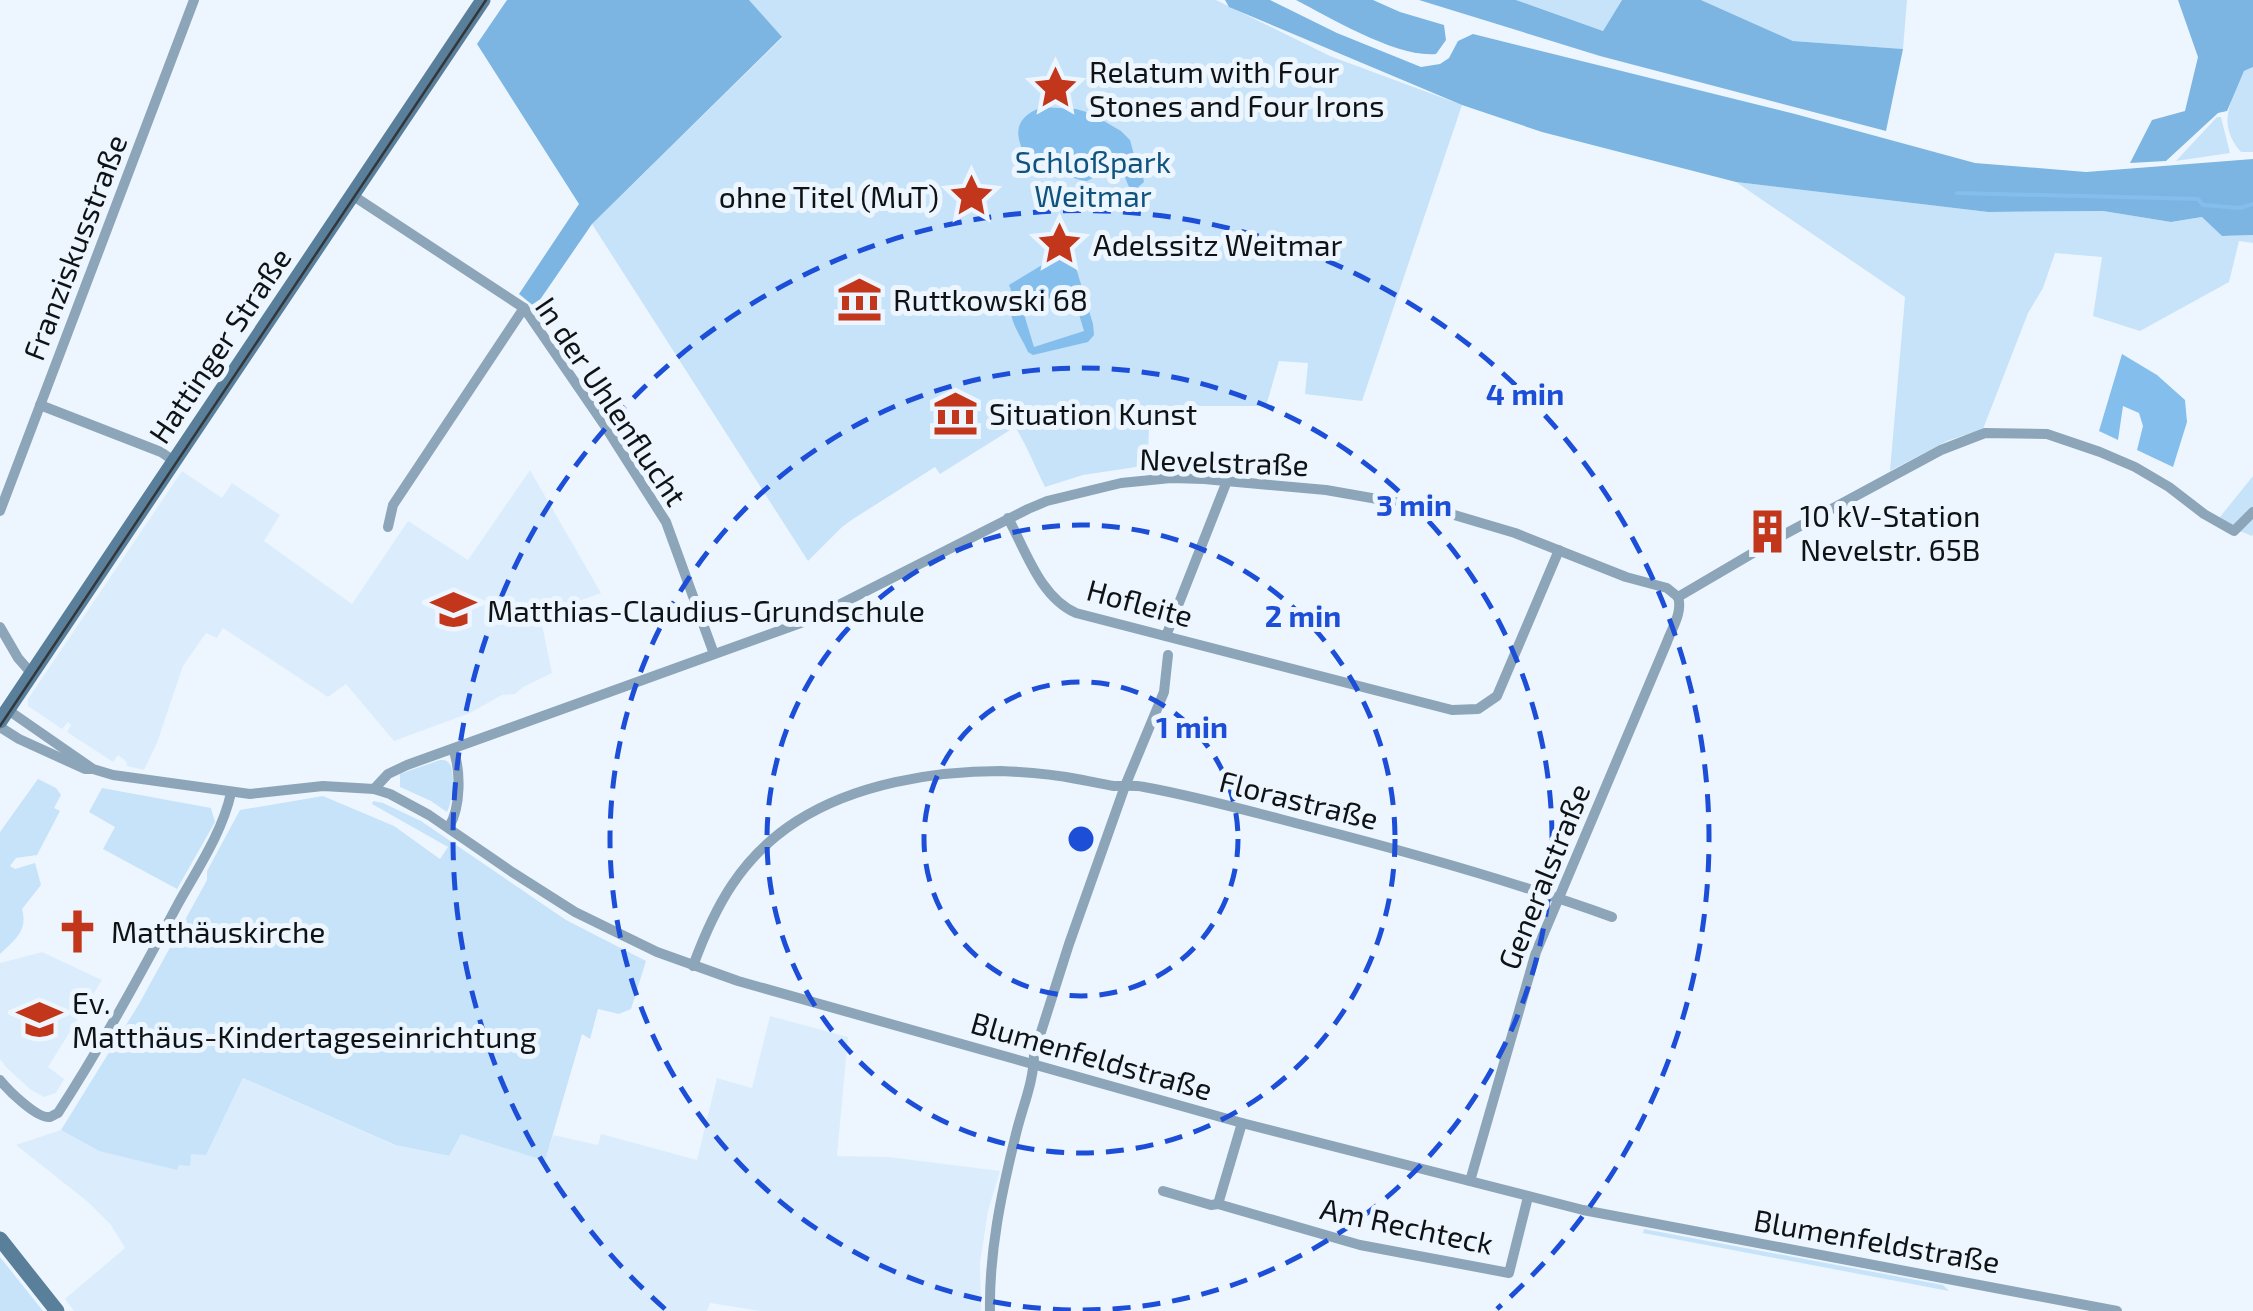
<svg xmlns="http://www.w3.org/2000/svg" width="2253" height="1311" font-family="'Exo 2',sans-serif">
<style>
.built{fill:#dbedfc}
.green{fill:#c7e3f9}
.forest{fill:#7cb5e2}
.water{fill:#84beec;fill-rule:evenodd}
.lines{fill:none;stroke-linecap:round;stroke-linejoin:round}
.stream{stroke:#84beec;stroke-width:4}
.street{stroke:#8da5b9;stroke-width:10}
.secondary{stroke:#5a7f9b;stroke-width:15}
.tram{stroke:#32373b;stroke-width:2.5}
.ring{fill:none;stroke:#1d4ed8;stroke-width:5;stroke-dasharray:18 12}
.labels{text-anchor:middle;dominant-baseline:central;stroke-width:10;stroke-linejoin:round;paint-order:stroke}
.poi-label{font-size:30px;fill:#0f1316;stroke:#edf6fe;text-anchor:start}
.park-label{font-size:30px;fill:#0f537e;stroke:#edf6fe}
.street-label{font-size:30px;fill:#0f1316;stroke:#edf6fe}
.centre{fill:#1d4ed8;stroke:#edf6fe;stroke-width:5}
.ring-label{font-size:30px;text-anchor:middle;font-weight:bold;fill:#1d4ed8;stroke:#edf6fe;stroke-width:10;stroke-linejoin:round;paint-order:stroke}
</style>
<rect width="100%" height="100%" fill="#edf6fe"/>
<g class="built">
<path d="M530,470l71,123 -61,22 12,58 -29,14 -8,7 -13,1 -32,18 -76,28 -48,-57 -18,13 -105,-69 -6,10 -11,-5 -23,33 -26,77 -13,27 -17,-4 -1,-5 -8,-6 -5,7 -46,-30 4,-7 -3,-3 -6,7 -34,-23v-7l154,-228 40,27 10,-15 48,32 -16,26 88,63 56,-83 60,39z"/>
<path d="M42,952l60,28 -54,87 16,12 -8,14 -12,4 -13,-7 -25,-23 -6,-8v-96z"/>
<path d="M770,1016l78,21 -11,119 52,1 111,14 -12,40 -8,52 1,48h-221l-50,-8 -3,8h-633l-9,-12 60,-51 -14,-23 -23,-23 -72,-57 45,-15 38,21 79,14 12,-11h16l37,-76 151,67 54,11 12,-23 85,28 8,-26 45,10 3,-11 96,26 20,-82 35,10z"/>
</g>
<g class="green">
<path d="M749,0h467l114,56 132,49 -100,296 -57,-7 3,-31 -29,-2 -13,45h-116l-2,47 8,11 -73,11 -38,12c-10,-20 -18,-41 -30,-60l-75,47 -5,-7 -82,52 -11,8 -34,34 -216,-337 190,-186z"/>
<path d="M1516,0h106l-19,31z"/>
<path d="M1701,0h206l-4,49 -110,-8z"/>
<path d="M2253,67v85h-12c-25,-29 -10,-50 3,-81z"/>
<path d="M2217,117h4l9,36 -54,8z"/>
<path d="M1736,182l252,30 115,-1 68,11 32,-5 19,19 31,-1v8l-14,-2 -10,41 -89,49 -47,-15 9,-59 -47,-4 -12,35 -15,25 -45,116 -36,12 -57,30 15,-174z"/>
<path d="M2253,476v58l-1,2 -17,-7 -15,-12z"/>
<path d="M440,760c3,0 6,0 8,2 9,8 4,41 -1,50l-16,-11 -31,-14v-13z"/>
<path d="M38,779l18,9 5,7 -7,13 6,3 -23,44 -21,3 -6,8 5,3 20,-6 6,22 -19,24c6,21 -6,30 -22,45v-122z"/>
<path d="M102,788l109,20 4,14 -38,67 -74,-40 12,-22 -26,-15z"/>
<path d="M323,796l71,30 46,33 8,-12 -76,-43 1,-3 10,2 38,18 145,99 80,41 -15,48 -12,5 -21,-5 -8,30 -8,-5 -37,127 -84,-27 -12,22 -54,-11 -152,-67 -37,77 -15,-1 -1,12 -11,-1 -2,5 -78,-19 -38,-21 78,-126 68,-124v-9l33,-61z"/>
<path d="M1644,1229l299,56 6,6 -306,-58z"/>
<path d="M0,1257l43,54h-43z"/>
</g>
<g class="forest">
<path d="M507,0h242l33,37 -190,187 -57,83 -16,-13 60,-90 -102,-160z"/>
<path d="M1225,0h45l67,33 84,34 19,-3 9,-6 9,-17 15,-7 322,80 180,49 111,9 167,-13v76l-31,1 -20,-19 -31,5 -68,-11 -115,1 -252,-30 -194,-50 -80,-27 -233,-98z"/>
<path d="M1296,0h77l27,12 44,13 2,15 -10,14c-39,4 -105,-36 -140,-54z"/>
<path d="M1419,0h97l87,31 19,-31h79l92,41 110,8 -17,82 -286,-75z"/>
<path d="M2178,0h75v67l-9,4 -17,40 -9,2 -52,48 -36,2 22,-43 33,-9 13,-54z"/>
</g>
<g class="water">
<path d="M1042,107l34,2 14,4 31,18 9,9 4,15 7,11 3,16 -7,6 -8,-1 -7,-17 -4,-5 -31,16c-13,-1 -19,-6 -29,-13 -9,-6 -21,-3 -31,-11 -6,-5 -4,-5 -7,-14 -6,-19 4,-29 22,-36z"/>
<path d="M1070,248l23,76 1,11 -6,7 -55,13 -5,-3c-5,-12 -17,-28 -17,-41 -1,-12 3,-15 -2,-26zM1072,291l12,40 -50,16 -11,-36 31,-15z"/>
<path d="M2122,354l35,21 28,25 2,22 -14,45 -36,-17 6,-24 -4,-13 -16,-7 -5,34 -19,-9z"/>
</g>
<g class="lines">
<path class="stream" d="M1957,193l241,6 5,6 37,3 13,-4"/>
<g class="street">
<path d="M352,195l172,113 81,118 61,96 48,132"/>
<path d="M40,405l121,47 13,9"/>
<path d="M0,511l194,-511"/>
<path d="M1008,518c18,33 32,79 68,95l376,97 26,-1 19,-13 62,-146"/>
<path d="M388,527l5,-22 131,-197"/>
<path d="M1678,597l109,-64 154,-83 44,-17 62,1 53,18 35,15 34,20 35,27 30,17 19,-19"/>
<path d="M0,627l18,31 14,16"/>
<path d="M1166,636l61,-155"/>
<path d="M8,710l85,59 20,6 137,19 73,-8 51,3 16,5 39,21 83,57 63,40 82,40 81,29 504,142 341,87 534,101"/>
<path d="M0,727l19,12 66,30h7"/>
<path d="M374,789l14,-15 19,-9 402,-145 219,-111 19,-8 74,-18 50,-5 33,1 122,11 108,19 81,24 111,44 41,11 11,9"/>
<path d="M449,827c12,-20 12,-57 4,-78"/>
<path d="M693,966c22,-60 48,-109 104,-145 58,-37 136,-50 204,-50 25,1 51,3 76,8 12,2 24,5 37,7 10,0 20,-1 30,1 55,10 109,25 163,39 102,26 205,55 305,91"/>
<path d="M0,1080c8,10 37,39 50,37 3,-1 5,-3 8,-4 44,-68 82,-138 120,-209 20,-36 44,-71 53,-111"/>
<path d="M1470,1181l66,-229 131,-310c5,-14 16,-30 11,-45"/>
<path d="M1163,1191l48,14 7,-1 142,41 149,28 19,-76"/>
<path d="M1218,1204l24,-81"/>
<path d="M990,1311c-1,-58 11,-116 25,-173 6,-28 19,-55 19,-84l35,-110 56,-158 39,-94 4,-37"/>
</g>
<g class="secondary">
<path d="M0,721l483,-721"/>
<path d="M0,1239l57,72"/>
</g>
<path class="tram" d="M0,726l486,-726"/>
</g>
<g class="ring">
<circle cx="1081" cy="839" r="157"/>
<circle cx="1081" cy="839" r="314"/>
<circle cx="1081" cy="839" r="471"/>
<path d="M665 1309A628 628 0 1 1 1497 1309"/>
</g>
<defs>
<symbol id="sight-bare" viewBox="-9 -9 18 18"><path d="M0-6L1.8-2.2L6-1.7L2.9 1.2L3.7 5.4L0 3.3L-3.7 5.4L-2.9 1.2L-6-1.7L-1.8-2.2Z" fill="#c2371c" stroke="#edf6fe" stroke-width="2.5" paint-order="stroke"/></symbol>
<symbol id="museum-bare" viewBox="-9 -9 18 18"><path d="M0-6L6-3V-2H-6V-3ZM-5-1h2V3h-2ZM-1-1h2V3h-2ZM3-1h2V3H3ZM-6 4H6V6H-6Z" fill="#c2371c" stroke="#edf6fe" stroke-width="2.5" paint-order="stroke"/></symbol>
<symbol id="building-bare" viewBox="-9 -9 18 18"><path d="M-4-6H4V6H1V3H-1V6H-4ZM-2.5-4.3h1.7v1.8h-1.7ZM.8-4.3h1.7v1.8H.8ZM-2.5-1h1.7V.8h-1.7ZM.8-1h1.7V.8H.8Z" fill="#c2371c" stroke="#edf6fe" stroke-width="2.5" paint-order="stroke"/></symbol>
<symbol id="school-bare" viewBox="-9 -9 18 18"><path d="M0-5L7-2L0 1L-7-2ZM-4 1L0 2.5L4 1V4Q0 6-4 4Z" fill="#c2371c" stroke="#edf6fe" stroke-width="2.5" paint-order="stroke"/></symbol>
<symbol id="church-bare" viewBox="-9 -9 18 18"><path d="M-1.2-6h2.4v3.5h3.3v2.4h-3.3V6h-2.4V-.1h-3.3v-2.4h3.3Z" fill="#c2371c" stroke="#edf6fe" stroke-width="2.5" paint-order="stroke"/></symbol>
</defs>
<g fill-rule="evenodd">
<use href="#sight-bare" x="1024" y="56" width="63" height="63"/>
<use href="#sight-bare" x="940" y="164" width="63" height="63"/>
<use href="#sight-bare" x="1028" y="212" width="63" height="63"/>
<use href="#museum-bare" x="828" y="268" width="63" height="63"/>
<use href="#museum-bare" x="924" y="382" width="63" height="63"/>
<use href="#building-bare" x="1736" y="500" width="63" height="63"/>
<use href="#school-bare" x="422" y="578" width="63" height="63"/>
<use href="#church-bare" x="46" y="900" width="63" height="63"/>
<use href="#school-bare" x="8" y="988" width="63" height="63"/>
</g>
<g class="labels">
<g class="poi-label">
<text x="1089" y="71">Relatum with Four<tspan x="1089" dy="34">Stones and Four Irons</tspan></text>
<text x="939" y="196" text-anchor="end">ohne Titel (MuT)</text>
<text x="1093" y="244">Adelssitz Weitmar</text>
<text x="893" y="299">Ruttkowski 68</text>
<text x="989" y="413">Situation Kunst</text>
<text x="1800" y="515">10 kV-Station<tspan x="1800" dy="34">Nevelstr. 65B</tspan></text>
<text x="487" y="610">Matthias-Claudius-Grundschule</text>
<text x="111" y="931">Matthäuskirche</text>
<text x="72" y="1002">Ev.<tspan x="72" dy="34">Matthäus-Kindertageseinrichtung</tspan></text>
</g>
<g class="park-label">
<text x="1093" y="161">Schloßpark<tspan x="1093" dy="34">Weitmar</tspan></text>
</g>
<g class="street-label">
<text transform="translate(74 247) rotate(-69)">Franziskusstraße</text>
<text transform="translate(219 345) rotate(-56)">Hattinger Straße</text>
<text transform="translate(612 401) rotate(56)">In der Uhlenflucht</text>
<text transform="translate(1224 461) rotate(2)">Nevelstraße</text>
<text transform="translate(1140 602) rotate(15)">Hofleite</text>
<text transform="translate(1299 799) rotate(14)">Florastraße</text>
<text transform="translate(1543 876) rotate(-68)">Generalstraße</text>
<text transform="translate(1092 1055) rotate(16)">Blumenfeldstraße</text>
<text transform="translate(1407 1225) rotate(12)">Am Rechteck</text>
<text transform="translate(1877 1240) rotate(10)">Blumenfeldstraße</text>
</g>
</g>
<circle cx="1081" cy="839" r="15" class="centre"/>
<g class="ring-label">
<text x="1525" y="405">4 min</text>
<text x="1414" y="516">3 min</text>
<text x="1303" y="627">2 min</text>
<text x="1192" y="738">1 min</text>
</g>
</svg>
